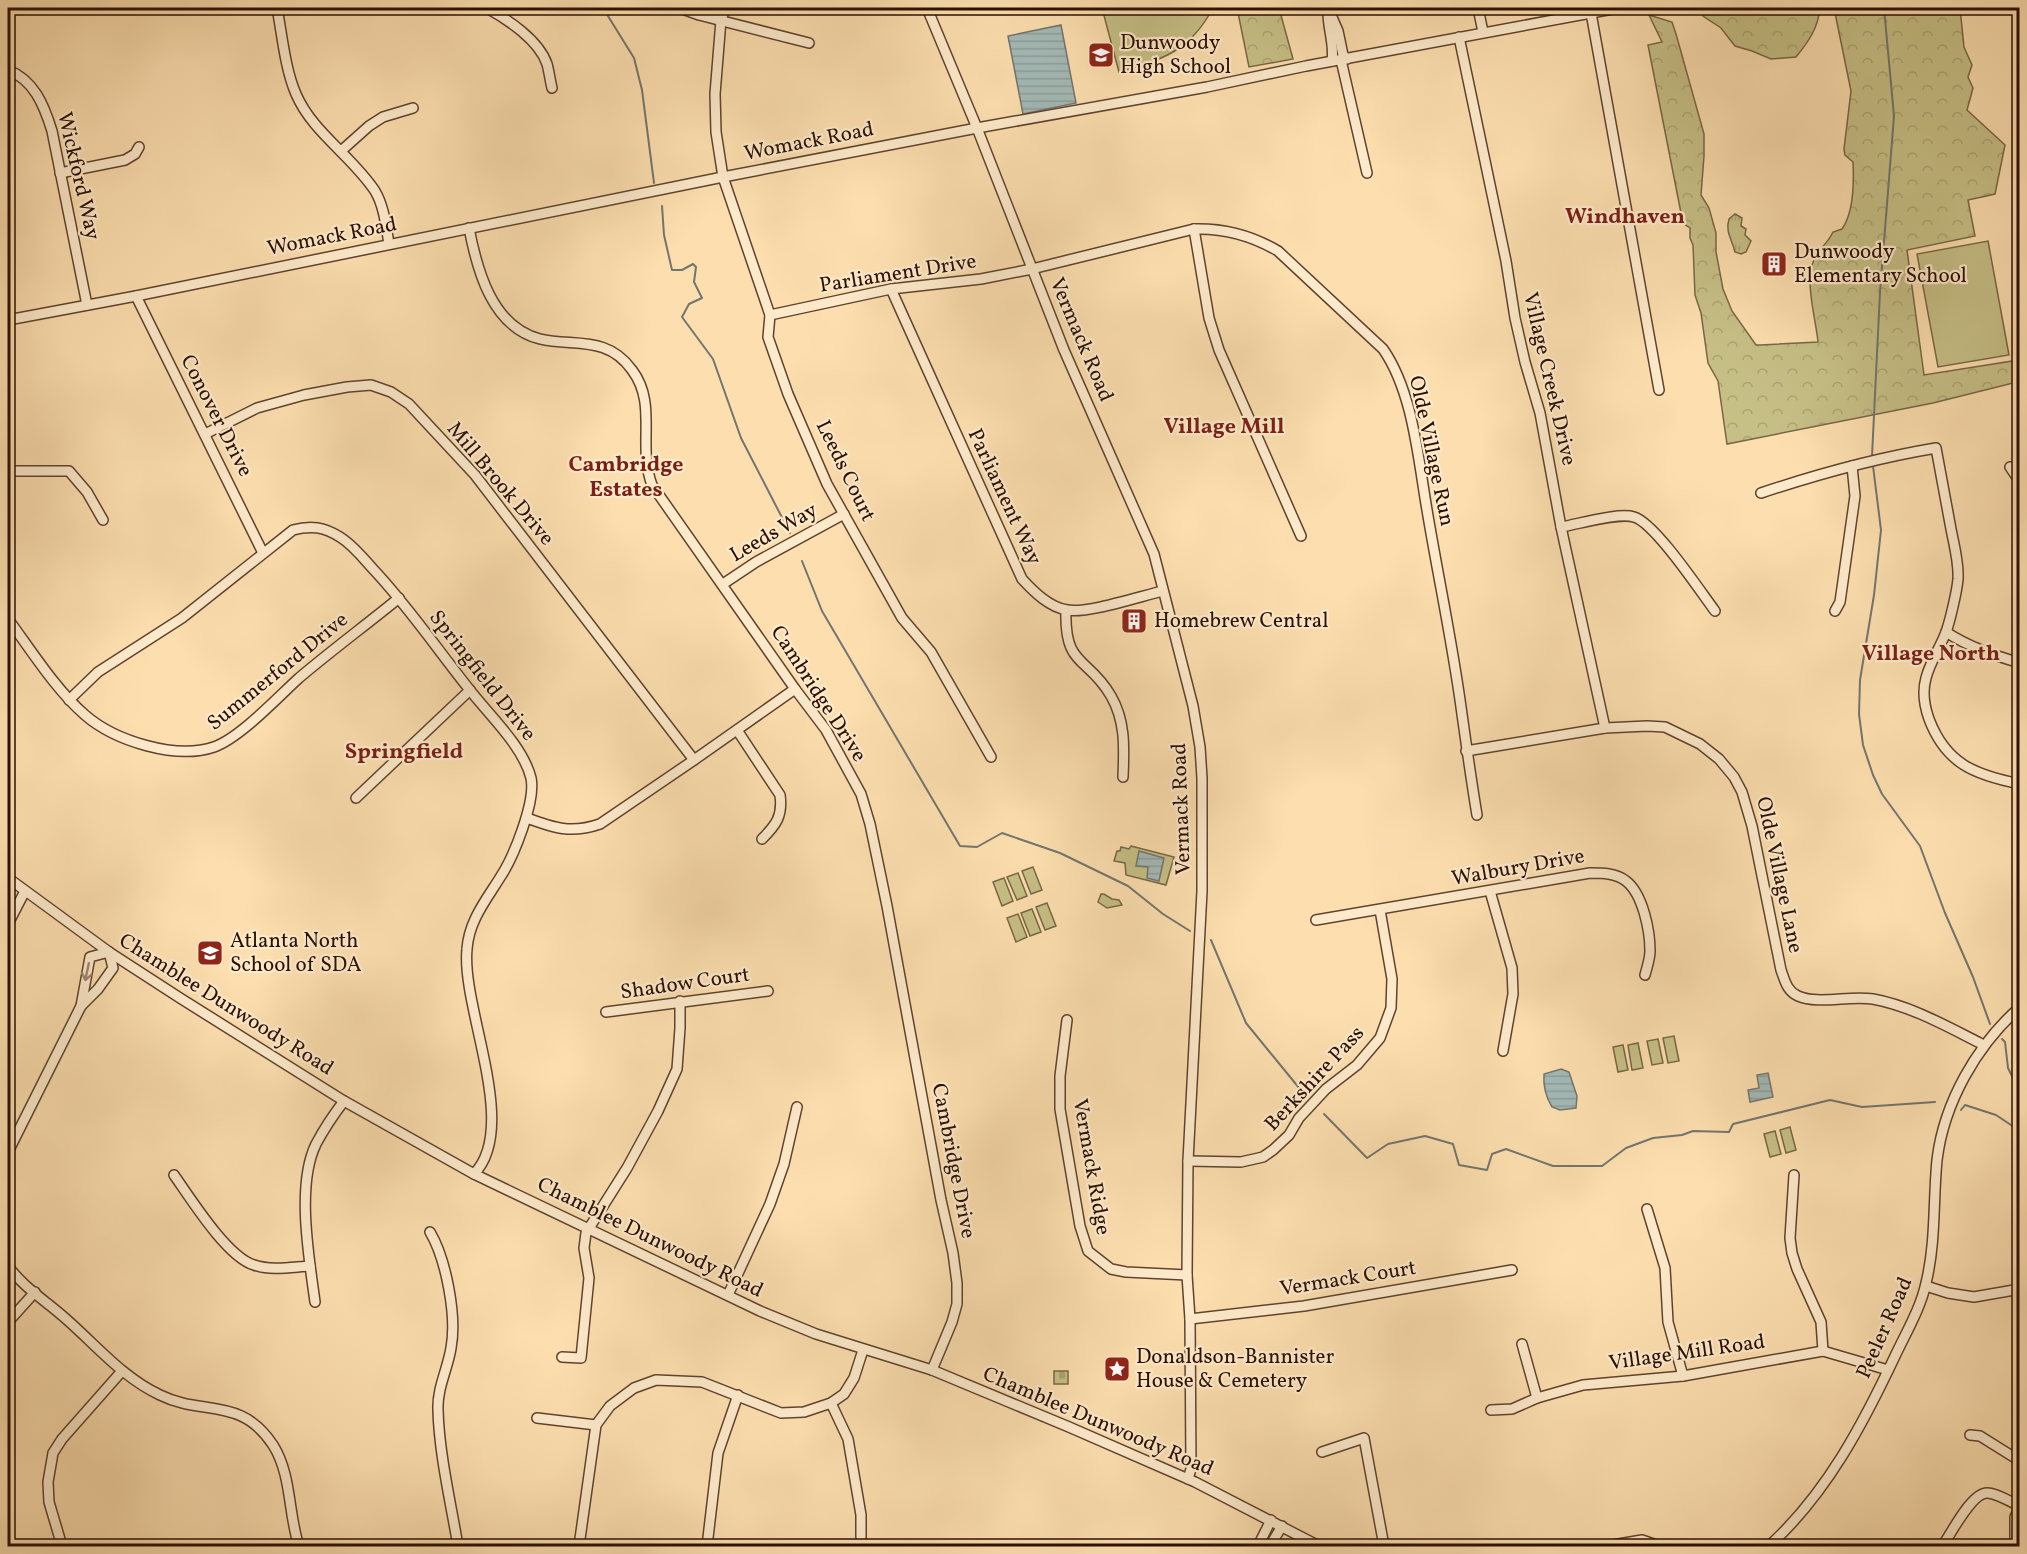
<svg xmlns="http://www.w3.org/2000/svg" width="2027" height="1554" font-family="Vollkorn,serif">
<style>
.forest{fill:url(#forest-crowns);stroke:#786745;stroke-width:1.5}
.cemetery{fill:url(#cemetery-stones);stroke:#786745;stroke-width:1.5}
.park{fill:url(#park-tufts);stroke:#786745;stroke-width:1.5}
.pitch{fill:#c6bf86;stroke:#786745;stroke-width:1.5}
.water{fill:url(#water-rules);stroke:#73756f;stroke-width:1.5}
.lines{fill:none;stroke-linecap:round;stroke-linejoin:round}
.stream{stroke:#73756f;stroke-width:2}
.minor-casing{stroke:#5f432f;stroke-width:12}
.minor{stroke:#fdeacb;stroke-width:9}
.oneway{stroke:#9e8771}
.labels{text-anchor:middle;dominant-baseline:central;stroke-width:4.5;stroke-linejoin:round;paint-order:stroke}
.poi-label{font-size:21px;fill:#2b0f04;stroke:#fdeacb;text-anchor:start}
.street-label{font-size:21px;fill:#2b0f04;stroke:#fdeacb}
.neighbourhood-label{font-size:22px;font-weight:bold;fill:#7a1f14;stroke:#fdeacb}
</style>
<defs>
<pattern id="forest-crowns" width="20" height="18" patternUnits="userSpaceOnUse" patternTransform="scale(1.5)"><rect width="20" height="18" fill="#c6bf86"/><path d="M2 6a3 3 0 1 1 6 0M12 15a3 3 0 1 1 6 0" fill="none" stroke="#aaa372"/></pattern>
<pattern id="cemetery-stones" width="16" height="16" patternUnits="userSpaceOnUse" patternTransform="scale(1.5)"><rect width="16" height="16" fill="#c6bf86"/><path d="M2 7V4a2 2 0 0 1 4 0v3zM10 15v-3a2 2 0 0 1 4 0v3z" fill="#aaa372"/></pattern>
<pattern id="park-tufts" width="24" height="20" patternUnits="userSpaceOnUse" patternTransform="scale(1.5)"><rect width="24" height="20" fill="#c6bf86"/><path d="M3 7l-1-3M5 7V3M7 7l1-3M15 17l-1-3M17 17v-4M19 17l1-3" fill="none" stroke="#aaa372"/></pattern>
<pattern id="water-rules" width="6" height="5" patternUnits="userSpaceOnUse" patternTransform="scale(1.5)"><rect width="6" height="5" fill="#a3b9b6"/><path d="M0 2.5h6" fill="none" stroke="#8c9e9b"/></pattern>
</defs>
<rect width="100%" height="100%" fill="#fcdeaf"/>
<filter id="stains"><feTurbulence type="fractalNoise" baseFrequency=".00333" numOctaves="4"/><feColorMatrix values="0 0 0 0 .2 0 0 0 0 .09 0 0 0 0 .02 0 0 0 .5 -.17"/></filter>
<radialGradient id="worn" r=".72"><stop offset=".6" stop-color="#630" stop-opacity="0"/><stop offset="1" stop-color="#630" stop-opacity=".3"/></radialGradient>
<g class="forest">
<path d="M1237,8h42l14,51 -44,8z"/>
<path d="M1702,8h118c-2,20 -11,33 -24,49l-25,2 -19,-8 -17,-5 -14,-18 -18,-12z"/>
<path d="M1834,8h126l4,39 8,18 -4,12 5,11 -6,22 38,35 -10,49 -27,6 7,36 -68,14 17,125 95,-15v24l-6,-1 -80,20 -206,41 -9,-63 -10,-18 -7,-50 -6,-18 -2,-50 -3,-7v-10l-6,-4 -3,-11 -33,-168 14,-3 -13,-27 23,7 4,12 28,100v22l-3,39 8,13 7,25v19l7,37 9,22 24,34h5l57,-3c-2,-22 -14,-62 -4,-82 4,-10 14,-17 19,-28l9,-3c12,-17 12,-47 11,-67l-8,-7 -1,-6 7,-58z"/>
</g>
<rect class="cemetery" x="1054" y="1371" width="14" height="13"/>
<g class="park">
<path d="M1735,214l7,4 -1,8 5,3 -1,6 6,6 -5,11 -5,2 -6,-2c-3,-13 -10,-20 -6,-33z"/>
<path d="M1101,894h3l8,5 7,1 3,5 -15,3 -9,-6z"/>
</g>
<g class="pitch">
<path d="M1102,8h111c-23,43 -49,51 -94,64z"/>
<path d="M1988,241l21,114 -71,12 -21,-113z"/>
<path d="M1131,846l43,11 -8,28 -40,-10 -1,-12 -11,-2 3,-10h3l1,-4 8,2z"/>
<path d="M1033,867l9,23 -11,4 -9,-23z"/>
<path d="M1018,873l9,23 -10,4 -10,-23z"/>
<path d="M1004,878l9,23 -11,5 -9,-24z"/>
<path d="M1047,903l9,23 -11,4 -9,-23z"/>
<path d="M1032,909l9,23 -11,4 -9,-23z"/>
<path d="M1018,914l9,23 -11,5 -9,-24z"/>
<path d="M1674,1036l5,25 -11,2 -5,-25z"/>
<path d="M1658,1039l5,24 -11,2 -5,-24z"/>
<path d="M1638,1043l5,25 -11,2 -4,-25z"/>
<path d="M1623,1045l5,25 -10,2 -5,-25z"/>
<path d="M1790,1127l6,23 -10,3 -6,-23z"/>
<path d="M1775,1131l6,23 -11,3 -6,-23z"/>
</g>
<g class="water">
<path d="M1061,25l15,78 -53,11 -15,-78z"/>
<path d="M1139,851l25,7 -5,23 -12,-3 1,-11 -12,-1z"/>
<path d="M1561,1069l8,3 8,24 -1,12 -16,2 -8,-3c-6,-10 -9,-21 -8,-33z"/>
<path d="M1768,1073l5,24 -23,5 -2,-12 11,-2 -2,-13z"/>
</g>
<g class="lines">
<g class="stream">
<path d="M603,8l31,50 8,32 12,93"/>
<path d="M662,206l2,29 8,35h10l11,-6 3,3 -2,15 8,16 -13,6 -7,13 31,42 28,79 49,95"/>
<path d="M1872,456l8,-164 14,-176 -10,-108"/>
<path d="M1873,466l8,64 -7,65 -14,85 -1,34 4,31 10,30 9,19 38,52 25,67 28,64 17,47"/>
<path d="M802,561l20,50 138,235 17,1 25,-14 58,20 68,33 35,28 27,17"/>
<path d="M1211,940l35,83 58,71"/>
<path d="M2002,1039l3,3 3,26 12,24"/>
<path d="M1961,1110l4,-5 31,10 24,16"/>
<path d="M1324,1114l43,44 21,-14 37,-8 28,8 6,21 28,5 5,-16 14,-5 47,17h49l24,-18 27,-10 29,-3 11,-4 36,1 4,-8 97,-24 32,7 73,-5"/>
</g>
<defs>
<g id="minor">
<path d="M277,8c5,26 8,61 19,86 16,38 56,62 79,97 9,15 11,35 14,53"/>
<path d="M487,8c20,11 52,32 60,56 2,7 3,16 5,24"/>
<path d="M680,8l19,7 110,28"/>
<path d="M725,8l-4,12 -6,74 1,38 7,45 47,138 -2,22 20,57 39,90 75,134 29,34 60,105"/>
<path d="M927,8l50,120 87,222 90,204 39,152 7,41 2,31v113l-14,270 -1,114 3,44 1,150 -3,10"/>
<path d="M1328,8l10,23 5,24 4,4"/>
<path d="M1478,8l5,24"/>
<path d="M1328,10c-1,17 7,34 4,51"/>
<path d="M1591,13l68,377"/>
<path d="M1459,37l47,224 9,57 10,44 15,51 21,114 44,201"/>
<path d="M1341,60l26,113"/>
<path d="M8,70c26,10 36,35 44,61l35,174"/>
<path d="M341,151l28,-25 14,-9 30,-9"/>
<path d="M60,173l65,-13 10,-6 4,-7"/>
<path d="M469,228c8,42 23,99 71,111 34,8 67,-4 92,31 26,34 5,75 20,115l143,204 31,41 35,64 9,30 17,82 54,294 12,53 4,30v21l-5,18 -20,48"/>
<path d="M1194,229l15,89 10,32 82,186"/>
<path d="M891,289l131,290c12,13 27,28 45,31 20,4 74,-14 96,-19"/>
<path d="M136,296l127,257"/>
<path d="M770,315l121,-26 90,-10 51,-10 162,-40c31,-1 57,6 84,22l105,98c30,43 35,109 44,161 11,66 25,131 34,197 5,36 10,72 16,108"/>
<path d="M8,320l128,-24 587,-119 254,-49 230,-41 99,-21 312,-58"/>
<path d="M205,434l52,-26 47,-13 43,-8 24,-2 20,7 18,12 66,71 219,285"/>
<path d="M2010,467l10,15"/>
<path d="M8,471h61l18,21 16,28"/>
<path d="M1761,493c57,-19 115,-35 175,-45 5,27 10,54 15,81 3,16 8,33 7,50 -1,12 -8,42 -12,53 -6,16 -16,30 -20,46 -4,14 -2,27 3,41 17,45 46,56 91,65"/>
<path d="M1561,527c18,-3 58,-15 73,-10 21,6 66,74 81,94"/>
<path d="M723,584l33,-22 88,-48"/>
<path d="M1066,610c-2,58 22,46 45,86 15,26 13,53 12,81"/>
<path d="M1835,611l5,-9 15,-106 -3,-30"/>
<path d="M8,619c23,31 48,71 77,96 30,26 91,45 129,32 26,-9 64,-50 85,-69 33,-28 67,-53 100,-80"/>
<path d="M1946,632c23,15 47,23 74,31"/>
<path d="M69,700l29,-28 84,-54 111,-88c18,-5 31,-3 47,7 13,8 23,21 33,32 35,37 64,80 96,120 20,26 54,57 62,89 5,23 -17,78 -30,98 -14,23 -32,44 -34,73 -6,59 53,178 7,225"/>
<path d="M737,730l43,65c3,21 -4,30 -18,44"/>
<path d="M1466,751l139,-23 42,-2 18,1 35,17 19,15 15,18 8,15 10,34 29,144c4,11 6,21 17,26 20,9 52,-1 75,3 38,7 73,27 107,44l3,4"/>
<path d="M356,798l114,-108"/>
<path d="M8,809v10"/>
<path d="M527,818c27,10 44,16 73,6l94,-64 101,-71"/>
<path d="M8,878l101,74 71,46 164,103 130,73 286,137 56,23 116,36 137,57 126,55 124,64"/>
<path d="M1490,891l22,77 1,26 -10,57"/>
<path d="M1316,920l274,-47c12,0 26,0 36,8 17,13 24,50 24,70 0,8 -3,16 -5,24"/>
<path d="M8,924l17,-33"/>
<path d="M81,1006l17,-17 15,-21 -4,-16"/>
<path d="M606,1012l162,-21"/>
<path d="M1067,1020l-7,56v33l20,117 8,25 23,18 15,3 61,3"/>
<path d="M8,1152l73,-146 9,-49 19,-5"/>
<path d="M1188,1161l53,1 22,-5 10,-7 16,-15 10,-17 27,-29 31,-24 23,-27 11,-30 1,-29 -12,-69"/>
<path d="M174,1175c17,24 53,82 80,90 17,6 38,2 56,1"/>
<path d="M1794,1175l-4,63 2,15 5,16 24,53 2,29"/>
<path d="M1647,1209l18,59 3,54 15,54"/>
<path d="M430,1232c16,27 27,84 21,116 -3,20 -14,40 -13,62 1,43 13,94 20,136"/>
<path d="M8,1266c15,21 38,35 57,52 31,27 57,59 95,77 42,21 81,1 113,50 19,30 15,69 26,101"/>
<path d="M1926,1286l22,7 26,4 46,-8"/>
<path d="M728,1295l42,-91 14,-40 13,-57"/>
<path d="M315,1302c-6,-45 -19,-117 1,-158 8,-15 18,-30 28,-43"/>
<path d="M1190,1319l114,-13 208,-36"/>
<path d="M8,1322l27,-30"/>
<path d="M1522,1344l15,54"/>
<path d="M562,1357l19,1 8,-80 -5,-30 2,-15 41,-65 31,-57 19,-42 3,-41v-27"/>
<path d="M831,1403l17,36 13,76v22"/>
<path d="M1491,1410l21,-1 25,-11 46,-13 100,-9 140,-25 65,19"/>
<path d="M537,1418l59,7"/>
<path d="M1970,1435l10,1 40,25"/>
<path d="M1322,1452l42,-14 20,108"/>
<path d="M1945,1542c8,-12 28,-51 43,-49 11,1 22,9 32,13"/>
<path d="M62,1546l-13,-44 -1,-20 5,-29 9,-14 60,-68"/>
<path d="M579,1546l17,-121 14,-19 24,-18 22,-8 46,2 79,31 23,-1 27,-9 13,-9 10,-16 9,-28"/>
<path d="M707,1546l11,-93 20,-58"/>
<path d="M1258,1546l13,-26"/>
<path d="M1270,1546l12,-20"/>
<path d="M1607,1546l35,-6 17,6"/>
<path d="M1769,1546c58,-53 94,-122 127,-192 11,-23 25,-47 30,-71 10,-41 7,-82 11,-123 7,-58 40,-115 83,-153"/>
<path d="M2015,1546v-29l5,-10"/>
</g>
</defs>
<use href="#minor" class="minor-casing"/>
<use href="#minor" class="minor"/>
</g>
<defs><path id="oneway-shaft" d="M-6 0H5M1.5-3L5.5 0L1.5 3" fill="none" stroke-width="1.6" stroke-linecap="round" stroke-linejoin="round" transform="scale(1.5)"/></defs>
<use class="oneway" href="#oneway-shaft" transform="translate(87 972) rotate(102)"/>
<defs>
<symbol id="school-square" viewBox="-11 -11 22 22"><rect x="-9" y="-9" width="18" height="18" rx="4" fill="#8f2418" stroke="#fdeacb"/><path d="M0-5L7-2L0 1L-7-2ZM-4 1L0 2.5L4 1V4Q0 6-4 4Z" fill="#fff"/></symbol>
<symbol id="building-square" viewBox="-11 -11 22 22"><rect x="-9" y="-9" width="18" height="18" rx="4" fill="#8f2418" stroke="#fdeacb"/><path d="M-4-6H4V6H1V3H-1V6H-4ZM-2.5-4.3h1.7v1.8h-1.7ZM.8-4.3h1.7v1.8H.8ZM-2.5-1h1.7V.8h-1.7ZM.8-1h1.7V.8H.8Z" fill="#fff"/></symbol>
<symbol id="sight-square" viewBox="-11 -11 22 22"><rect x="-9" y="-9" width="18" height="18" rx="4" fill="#8f2418" stroke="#fdeacb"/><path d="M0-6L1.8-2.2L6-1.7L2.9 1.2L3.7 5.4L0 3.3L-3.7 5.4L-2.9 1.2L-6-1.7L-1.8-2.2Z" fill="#fff"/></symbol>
</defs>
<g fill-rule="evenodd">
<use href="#school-square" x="1086" y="40" width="30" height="30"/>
<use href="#building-square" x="1759" y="249" width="30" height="30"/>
<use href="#building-square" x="1119" y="606" width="30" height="30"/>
<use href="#school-square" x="195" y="938" width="30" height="30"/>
<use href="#sight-square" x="1102" y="1354" width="30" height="30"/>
</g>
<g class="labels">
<g class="poi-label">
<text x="1120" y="43">Dunwoody<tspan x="1120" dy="24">High School</tspan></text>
<text x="1794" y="252">Dunwoody<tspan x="1794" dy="24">Elementary School</tspan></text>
<text x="1154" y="621">Homebrew Central</text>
<text x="230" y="941">Atlanta North<tspan x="230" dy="24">School of SDA</tspan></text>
<text x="1136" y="1357">Donaldson-Bannister<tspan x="1136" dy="24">House &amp; Cemetery</tspan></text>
</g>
<g class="street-label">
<text transform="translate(809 142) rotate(-11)">Womack Road</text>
<text transform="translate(78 176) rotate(77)">Wickford Way</text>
<text transform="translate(332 237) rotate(-11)">Womack Road</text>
<text transform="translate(898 274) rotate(-9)">Parliament Drive</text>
<text transform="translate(1081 340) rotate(67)">Vermack Road</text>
<text transform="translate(1549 379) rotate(77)">Village Creek Drive</text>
<text transform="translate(216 416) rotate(63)">Conover Drive</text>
<text transform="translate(1431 451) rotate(78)">Olde Village Run</text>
<text transform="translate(845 471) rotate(64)">Leeds Court</text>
<text transform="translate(500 484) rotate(50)">Mill Brook Drive</text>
<text transform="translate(1004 497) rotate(65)">Parliament Way</text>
<text transform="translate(774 533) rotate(-30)">Leeds Way</text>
<text transform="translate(278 672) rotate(-39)">Summerford Drive</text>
<text transform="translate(482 676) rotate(52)">Springfield Drive</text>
<text transform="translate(818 694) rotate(57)">Cambridge Drive</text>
<text transform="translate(1182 809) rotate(-92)">Vermack Road</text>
<text transform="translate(1518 868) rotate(-10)">Walbury Drive</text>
<text transform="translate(1779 875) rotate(78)">Olde Village Lane</text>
<text transform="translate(685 984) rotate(-8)">Shadow Court</text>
<text transform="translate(226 1005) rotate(32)">Chamblee Dunwoody Road</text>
<text transform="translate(1315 1079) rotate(-47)">Berkshire Pass</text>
<text transform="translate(953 1161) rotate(79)">Cambridge Drive</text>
<text transform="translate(1091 1167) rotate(80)">Vermack Ridge</text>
<text transform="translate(650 1238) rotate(26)">Chamblee Dunwoody Road</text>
<text transform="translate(1348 1279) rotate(-9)">Vermack Court</text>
<text transform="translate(1885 1328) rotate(-66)">Peeler Road</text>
<text transform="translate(1687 1353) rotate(-8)">Village Mill Road</text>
<text transform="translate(1098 1422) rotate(23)">Chamblee Dunwoody Road</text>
</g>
<g class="neighbourhood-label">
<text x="1625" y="217">Windhaven</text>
<text x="1224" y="427">Village Mill</text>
<text x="626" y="465">Cambridge<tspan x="626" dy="25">Estates</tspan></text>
<text x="1931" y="654">Village North</text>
<text x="404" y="752">Springfield</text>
</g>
</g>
<rect width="2027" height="1554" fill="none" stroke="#fcdeaf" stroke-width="30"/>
<rect x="9" y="9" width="2009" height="1536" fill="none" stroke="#2b0f04" stroke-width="3"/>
<rect x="15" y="15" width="1997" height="1524" fill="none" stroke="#2b0f04" stroke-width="1.5"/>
<rect width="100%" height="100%" filter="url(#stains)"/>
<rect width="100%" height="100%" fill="url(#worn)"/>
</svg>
